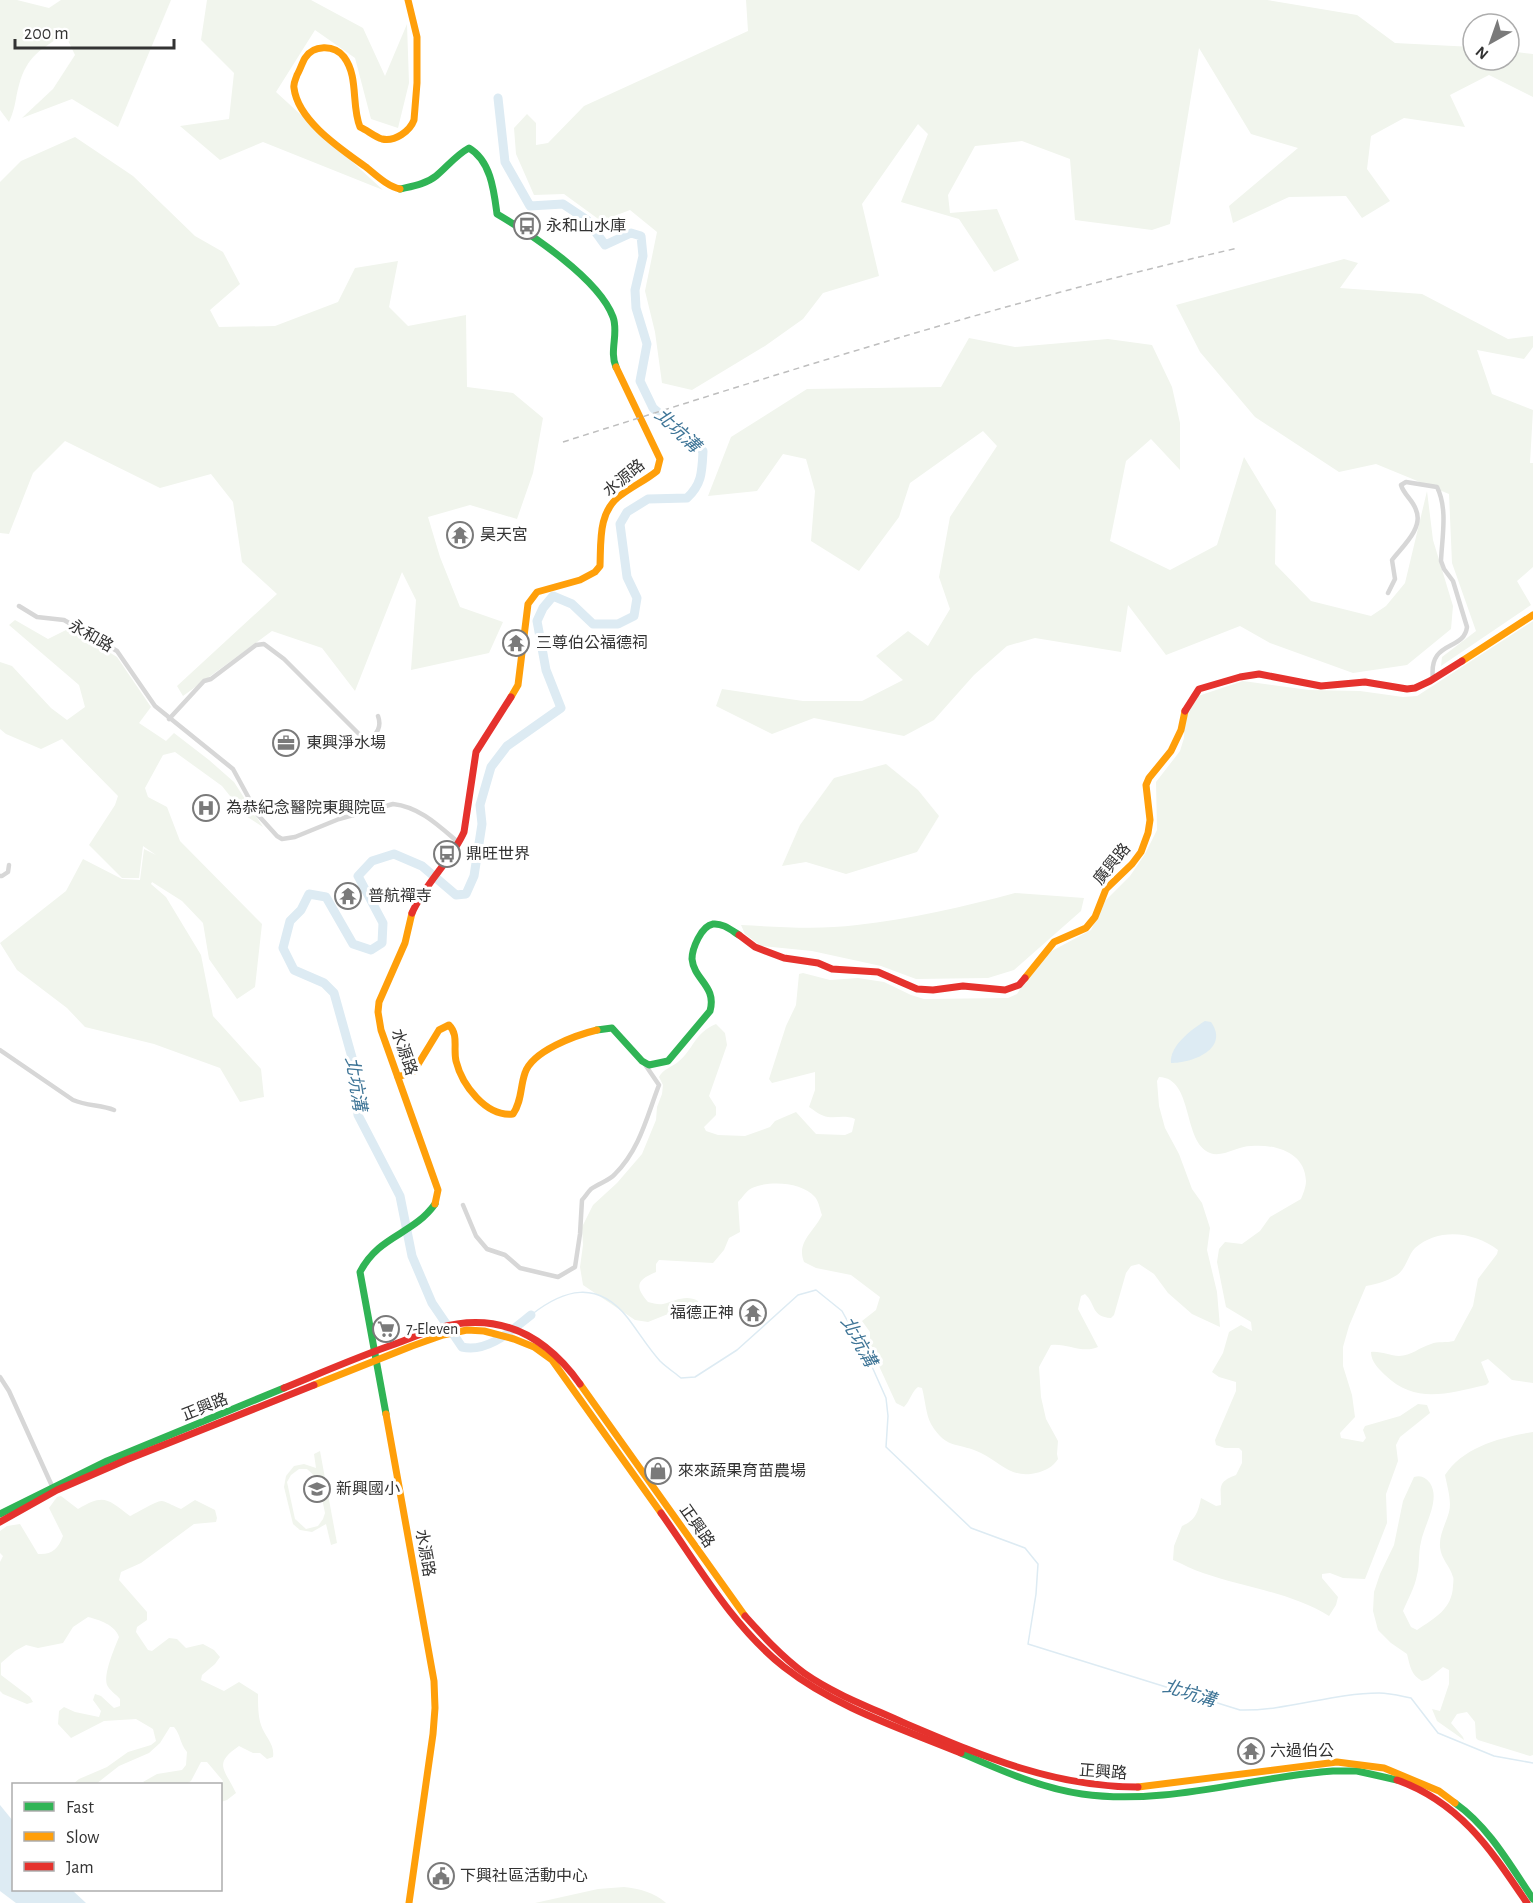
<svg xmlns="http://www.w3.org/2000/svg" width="1533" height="1903" font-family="'Alegreya Sans','Noto Sans TC',sans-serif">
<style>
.green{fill:#f1f5ed;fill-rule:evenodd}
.water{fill:#ddebf3}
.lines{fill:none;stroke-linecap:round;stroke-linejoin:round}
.stream{stroke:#ddebf3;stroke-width:1.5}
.river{stroke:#ddebf3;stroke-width:9}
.street{stroke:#d7d7d7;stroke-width:4.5}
.fast{stroke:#30b455;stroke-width:7}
.slow{stroke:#ff9f0a;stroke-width:7}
.jam{stroke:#e5322d;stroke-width:7}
.rail{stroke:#bebebe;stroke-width:1.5;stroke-dasharray:6 4.5;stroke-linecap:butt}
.labels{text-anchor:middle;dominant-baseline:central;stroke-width:6;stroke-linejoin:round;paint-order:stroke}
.poi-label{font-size:16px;fill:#333;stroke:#fff;text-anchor:start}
.street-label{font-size:16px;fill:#333;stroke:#fff}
.water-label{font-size:18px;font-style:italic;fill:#3f7597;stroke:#fff}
</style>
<rect width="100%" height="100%" fill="#fff"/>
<g class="green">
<path d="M0,0h17l32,8 12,-8h110l-53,127 -46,-28 -50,19 31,-29 22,-34 -10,-21c-24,15 -38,22 -46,51 -4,14 -3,22 -10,37l-9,-12z"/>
<path d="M207,0h104l52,28 22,48 22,-52 2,59 -11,45 -27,-9 -16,-61 -40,-28 -39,62 107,98 -120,-48 -43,18 -40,-34 49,-7 5,-46 -33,-33z"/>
<path d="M746,0h521l90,15 38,28 78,4v13h36v-9l24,3v43l-44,-22 -39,20 15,32 -61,-9 -33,18 -4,33 23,32 -28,17 -16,-22 -57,1 -56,26 -4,-17 69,-58 -47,-14 -52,-86 -29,176 -18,6 -77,-10 -5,-61 -48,-18 -47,5 -27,49 2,18 47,-4 22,51 -25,12 -35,-53 -58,-17 27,-68 -10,-10 -56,80 17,72 -56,17 -20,26 -38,27 -73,44 -30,-7 -7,-51 -10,-41 12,-59 -27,-22 -29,11 -37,-27 -30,1 -18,-41 -2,-26 13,-14 9,9v22l12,-2 36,-37 164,-75z"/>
<path d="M75,137l58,39 62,60 28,16 17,32 -30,26 9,17 56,-1 63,-24 17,-34 43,-7 -9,46 19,19 58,-11 1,72 46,6 30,25 -10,55 -16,46 -47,-14 -42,12 12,40 20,50 43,15 -14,31 -78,17 5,-70 -14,-28 -47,119 -33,-43 -50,-17 -89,65 -6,-10 100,-92 -35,-32 -9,-60 -22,-28 -51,14 -95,-47 -32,32 -24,61 -9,-1v-351l21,-21z"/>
<path d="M1344,259l14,4 -18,25 82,6 86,45 25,-3v11l-9,12 -47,-9 15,44 41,16 -3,53h3v104l-16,14 14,24 -90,61 1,-9 34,-26 -24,-68 -3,-69 -73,-30 -37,8 -84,-55 -55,-65 -24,-47z"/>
<path d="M969,338l46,9 93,-8 44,6 20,42 8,36v47l-29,-31 -25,22 -16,80 60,29 47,-25 27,-88 32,53 -1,54 36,37 60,15 15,-10 19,-23 22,-92 6,49 20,66 -2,23 -44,36 -54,8 -83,-30 -30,-17 -74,29 -38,-50 -7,47 -86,-14 -28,8 -33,29 -40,45 -30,16 -90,-18 -42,16 -56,-28 6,-17 81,12h59l41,-21 -27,-24 32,-25 20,15 22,-37 -11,-32 11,-60 47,-71 -14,-15 -73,52 -11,34 -40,54 -48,-30 4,-50 -9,-32 -23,-5 -26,37 -49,5 23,-59 76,-48 134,-2z"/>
<path d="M15,620l33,19 22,-11 47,29 34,50 -12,16 27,18 8,-8 35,27 25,22 29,45 -17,-11 -24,-30 -47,-34 -12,3 -18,33 3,9 19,10 13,34 82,83 -7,63 -18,12 -28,-40 -6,-36 -21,-22 -30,-19 -1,2 15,13 35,58 12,61 48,53 3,28 -24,5 -20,-34 -66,-24 -69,-17 -18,-19 -50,-38 -17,-27 66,-52 17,-32 39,20 18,1 4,-31 12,6 -13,-9 -4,32h-17l-33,-33 26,-40 3,-9 -56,-57 -21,10 -35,-15 -6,-5v-67l12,4 39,42 16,12 18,-13 -6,-22 -70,-60z"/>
<path d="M1533,621v762l-21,-3 -24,-21 -7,3 8,20 -3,3c-38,8 -70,20 -101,-10 -6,-6 -14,-13 -14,-23 10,-1 19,4 28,4 12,0 21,-9 32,-12 7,-3 15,-1 23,-3l19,-35 5,-27 19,-25 1,-4c-23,-18 -59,-23 -83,-2 -7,7 -9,21 -18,27 -9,6 -20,9 -31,11l-17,40 -6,21v19l9,29 3,22 -15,16 1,5 22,4 3,-4 -3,-8 2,-4 35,-10 18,-12 9,1 3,8 -30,24 -4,8 2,16 -12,33 1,29 -22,56 -22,-1 -13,-5 -8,1v4l16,19 -2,8 -7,11c-39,-24 -83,-28 -126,-43 -10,-3 -20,-9 -30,-13l1,-14 8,-20c14,-6 16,-14 19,-28l15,8 5,-1c0,-18 -4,-23 15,-30l6,-12v-12l-3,-3h-14l-9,-3 -1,-5 21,-49v-9l-17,-5 -7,-5 11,-19 6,-21 12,-7 11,6 -1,-9 -25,-15 -9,-45 2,-13 6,-7 17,2 18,-13 10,-14 31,-18c2,-5 5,-12 5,-18 -1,-29 -31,-37 -55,-35 -13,0 -29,12 -41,7 -28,-11 -16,-75 -51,-76l-2,4 2,25 6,22 14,26 13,35 10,14 8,25 -3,22 10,42 3,35 -28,-13 -24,-21 -14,-19 -15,-10 -8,2 -5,7 -12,42 -3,3c-20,-1 -15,-14 -26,-24l-4,2 -3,13 20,38c-15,7 -31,-4 -47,-2l-12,22 2,30 5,22 12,22 -1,13 1,5c-5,8 -13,12 -22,14 -24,6 -35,-10 -55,-20 -21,-11 -34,-2 -50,-29 -5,-9 -6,-25 -9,-36l-4,-1c-6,4 -8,14 -14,20l-8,-4 -17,-37 -9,-11v-23l-8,-11 14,-11 4,-13 -29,-22 -35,-7 -12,-6c-8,-20 10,-30 18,-47 -2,-5 -3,-13 -7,-18 -13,-15 -45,-17 -63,-9 -6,3 -9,9 -14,14l2,30 -11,6 -5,12 -11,13 -54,-3 -3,4v8c-19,8 -22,14 -8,30 5,1 10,3 15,2 12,-3 23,-10 35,-3l1,8 -12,5h-19l-20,8 -13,-2 -52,-35 -3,-18 3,-22 -1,-18 11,-22 24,-22 25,-29 14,-34 1,-13 5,-13 1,-9 -4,-8c4,-8 13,-10 19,-15 16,-13 16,-29 38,-38l9,9 2,12 -18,51 7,11v8l-12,12 2,4 12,4 27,1 25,-9 5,-6 21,-9 20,22 29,1 7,-3 3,-13c-10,-4 -17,-1 -27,-2 -7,-1 -13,-6 -19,-10l6,-17v-18l-43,11 -3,-4 17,-53 10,-21 3,-31 4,-1 27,7 28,-2 26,4 27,13 13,4 84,-1 9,-4 15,-24 16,-17 43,-23 14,-29 25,-25 15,-22 12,-24 -1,-48 24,-31 4,-13 1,-32 10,-9 48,-16 66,9 51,1 43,6 14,-1z"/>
<path d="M886,764l32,26 21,26 -22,36 -71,22 -40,-12 -24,4 18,-41 34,-47z"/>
<path d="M1015,893l69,5 -3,13 -67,59 -26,8 -72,1 -35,-13 -69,-15 -51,-5 -16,-12 -4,-9c38,2 78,5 116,0 53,-6 106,-18 158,-32z"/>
<path d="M1533,1432v323l-3,1 -52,-16 -2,-2 -1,-16 -8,-10 -10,2 -6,9 12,14 1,3 -27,-19 -5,-12 8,2 9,-27v-14l-6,-3 -15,12 -6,2c-11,-6 -12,-15 -15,-27l-16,-11 -13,-13 -5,-19 1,-19 6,-18 14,-29 9,-44 11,-24c7,-2 11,0 16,6 11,17 -6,42 -9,59 -3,11 -1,23 -4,33 -2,12 -9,24 -14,36l8,16 6,3c18,-12 35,-21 36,-44 0,-1 1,-8 0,-9 -3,-11 -12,-18 -13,-30 -1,-13 6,-23 9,-35 3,-11 -2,-26 -4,-37 18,-28 56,-38 88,-43z"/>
<path d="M320,1451l17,92 -6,2 -5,-21 -14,8 -12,-2 -7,-6 -9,-37 2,-11 8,-10 10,-2 12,4 -2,-14zM299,1469h8l11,10 7,34 -2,6 -5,7 -12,3 -11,-10 -8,-37 4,-7z"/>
<path d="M61,1496l17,13c26,-16 30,-10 52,7 7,-3 27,-16 32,-15 6,1 13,6 19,8l14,-9 20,10 2,8 -1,4 -22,2 -53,39 -20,9 -2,8 28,32v8l-10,7 -1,5 12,18 4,1 17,-13 8,1 9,9 17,-4 11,6 6,7 -5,7 -13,11 -1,5 23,11 15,-9 19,12c0,10 0,22 3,31 4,12 14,19 12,32l-6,2 -7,-6h-7l-14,-7c-26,18 -15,22 -3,47l-9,7 -6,2v-15l2,-6 -16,-19h-6l-10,19 -5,3h-40l-3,-2 14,-8 25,-4 4,-5 1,-13c-8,-10 -6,-17 -13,-25h-4l-10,16 -11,10 -30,13 -23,18h-23l6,-5 28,-12 21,-15 23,-7 5,-4 -3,-12 -17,-10 -32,2 -33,17 -13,-14 1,-13 5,-4 11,5 24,5 2,-6 -8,-11 2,-6 6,2 13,12 6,-2v-7c-3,-4 -11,-9 -13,-14 -4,-11 8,-38 12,-48 -4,-12 -19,-17 -31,-20l-15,10 -10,16 -25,5 -12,-3 -11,6 -14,12v12l29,22 3,5 -6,2 -24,-10 -3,-3v-129l3,-6 -3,-3v-22l7,-5 13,-2 18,30c14,1 20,-5 25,-18l-14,-28 8,-11z"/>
<path d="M624,1887c16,2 30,5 42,16h-131l63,-14z"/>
</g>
<g class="water">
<path d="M1205,1021l6,1c19,27 -19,41 -40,41 -2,-17 21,-34 34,-42z"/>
<path d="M0,1805l13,16 1,69h58l14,13h-70l-16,-12z"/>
</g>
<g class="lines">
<path class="stream" d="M531,1315c33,-26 66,-35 96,2 11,14 21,31 33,44 6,6 15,12 21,17l14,-1 42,-27 61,-55 18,-5 26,21 27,49 17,38 2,18 -2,31 85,81 54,20 13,16 -2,30 -8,50 212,66c47,1 92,-17 139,-17 11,0 22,3 32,5l27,35 56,23 39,7"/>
<path class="river" d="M498,98l7,64 25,44 33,-2 24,16 18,25 26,-12 10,3 2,20 -8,34 1,18 11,36 -7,37 13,27 50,43c-1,21 -1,33 -16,47l-39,1 -21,13 -7,12 7,53 10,21 -3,18 -16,8h-25l-21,-20 -19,-8 -10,12 -6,13 9,49 15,38 -54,38 -16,21 -11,38 2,19 -8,52 -8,18 -10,1 -34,-29 -28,-12 -22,7 -14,15 25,47 -1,20 -11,7 -18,-6 -27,-47 -17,-3 -8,16 -11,11 -7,27 11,22 30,13 10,10 19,68 5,54 42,81 12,60 20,47 30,44c26,6 50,-17 69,-32"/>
<g class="street">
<path d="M1388,593l7,-14 -3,-19c10,-13 32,-32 24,-50 -3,-10 -12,-15 -15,-25l5,-3 31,5c11,22 5,50 4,74l3,8 9,12 14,46c-3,25 -39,12 -34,52"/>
<path d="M19,606l18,11 27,3 53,31 38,55 78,63 25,46 19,21 5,3 13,-2 44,-18 54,-15c27,3 46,22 66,39"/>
<path d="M169,719l35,-38 7,-2 45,-34 8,-1 20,15 77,77 8,5c8,-8 13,-14 9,-25"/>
<path d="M0,876h2l6,-4 1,-7"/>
<path d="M0,1050l73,50c14,6 28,5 41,10"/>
<path d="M463,1205l13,31 11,13 18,6 15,13 38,9 17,-10 5,-33 2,-34c3,-3 6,-8 9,-11 8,-6 18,-8 24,-15 25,-25 32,-58 44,-89l-15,-22"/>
<path d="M0,1377l9,14 43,95"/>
</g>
<g class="fast">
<path d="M400,189c13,-3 26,-5 36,-13 11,-9 20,-21 33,-28 22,13 25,43 28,66 34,20 102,65 116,103 6,16 -4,34 3,50"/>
<path d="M597,1030l15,-2 30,33 7,4 19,-4 42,-50c7,-25 -16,-31 -18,-52 0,-10 9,-33 21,-35 10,-1 18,6 26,11"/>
<path d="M386,1414l-26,-142c19,-37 53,-37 75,-68"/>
<path d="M0,1514l107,-53 177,-73"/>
<path d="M961,1753c39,17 79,35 121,41 84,12 168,-17 251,-23h24l40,9"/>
<path d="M1455,1803c34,24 55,62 78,96"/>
</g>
<g class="slow">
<path d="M400,189c-13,-3 -24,-14 -34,-22 -25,-18 -68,-46 -72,-79 -1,-5 2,-9 3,-13 3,-5 5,-12 8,-17 8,-13 29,-14 39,-1 15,20 7,48 16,70 7,3 15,10 22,12 13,3 28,-8 32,-19l3,-37v-46l-9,-37"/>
<path d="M1462,661l71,-46"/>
<path d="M511,697l7,-12 10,-81 9,-12 43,-12 15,-8 5,-6c1,-25 -2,-55 21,-71 12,-9 25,-15 36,-24l3,-12 -44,-92"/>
<path d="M412,913l-7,30 -26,59 -1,10 3,18 57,160 -3,14"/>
<path d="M1025,978l29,-36 32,-14 9,-11 11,-28 26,-25 9,-12 7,-19 2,-13 -4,-35 3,-7 22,-27 10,-21 4,-19"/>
<path d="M398,1077l16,-6 25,-41 10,-5c10,10 4,23 7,36 6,24 30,56 57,53 9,-13 7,-27 12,-41 7,-22 51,-38 72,-43"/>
<path d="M580,1384l165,232"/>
<path d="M314,1385l98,-39 31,-11 24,-5 17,1 30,8 20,8 18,13 109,153"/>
<path d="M386,1414l48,267 1,27 -2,26 -24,169"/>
<path d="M1138,1787l199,-25 47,6 55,23 16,12"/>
</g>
<g class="jam">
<path d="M1185,711l14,-22 41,-12 19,-3 62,12 44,-4 42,7 8,-1 15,-7 32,-20"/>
<path d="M412,913c13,-30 39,-52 52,-81l12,-80 35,-55"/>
<path d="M739,935l16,12 29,11 34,5 14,6 46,3 39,17 16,1 30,-4 42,4 14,-5 6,-7"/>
<path d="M284,1388c37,-15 73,-31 111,-44 14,-5 28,-11 43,-16 61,-17 107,7 142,56"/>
<path d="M661,1513c37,52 71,113 123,154 51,40 116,61 177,86"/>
<path d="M0,1522l57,-32 69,-30 188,-75"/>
<path d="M745,1616c18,20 37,41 59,57 30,21 65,34 98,49 78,33 150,65 236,65"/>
<path d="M1397,1780c64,23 94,70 130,123"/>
</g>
<path class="rail" d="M563,442c224,-71 446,-142 675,-194"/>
</g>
<defs>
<symbol id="bus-ring" viewBox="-11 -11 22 22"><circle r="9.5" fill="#fff" stroke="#7a7a7a" stroke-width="1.5"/><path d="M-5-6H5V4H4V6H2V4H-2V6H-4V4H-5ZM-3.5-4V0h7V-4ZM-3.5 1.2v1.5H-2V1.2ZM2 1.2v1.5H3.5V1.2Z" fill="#7a7a7a"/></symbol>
<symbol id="temple-ring" viewBox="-11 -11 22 22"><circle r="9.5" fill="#fff" stroke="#7a7a7a" stroke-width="1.5"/><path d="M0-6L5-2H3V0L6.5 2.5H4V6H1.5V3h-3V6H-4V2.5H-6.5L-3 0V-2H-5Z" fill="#7a7a7a"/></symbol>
<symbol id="office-ring" viewBox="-11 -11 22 22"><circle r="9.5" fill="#fff" stroke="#7a7a7a" stroke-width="1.5"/><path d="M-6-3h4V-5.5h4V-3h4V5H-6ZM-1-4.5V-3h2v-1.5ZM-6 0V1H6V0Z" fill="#7a7a7a"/></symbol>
<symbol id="hospital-ring" viewBox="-11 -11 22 22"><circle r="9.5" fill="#fff" stroke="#7a7a7a" stroke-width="1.5"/><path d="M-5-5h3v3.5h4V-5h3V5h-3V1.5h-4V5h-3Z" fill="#7a7a7a"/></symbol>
<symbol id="supermarket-ring" viewBox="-11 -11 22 22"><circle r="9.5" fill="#fff" stroke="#7a7a7a" stroke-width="1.5"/><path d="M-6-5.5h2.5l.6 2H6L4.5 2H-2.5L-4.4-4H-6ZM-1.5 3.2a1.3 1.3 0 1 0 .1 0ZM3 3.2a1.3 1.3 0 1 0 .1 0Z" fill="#7a7a7a"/></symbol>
<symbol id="shop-ring" viewBox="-11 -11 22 22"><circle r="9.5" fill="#fff" stroke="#7a7a7a" stroke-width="1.5"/><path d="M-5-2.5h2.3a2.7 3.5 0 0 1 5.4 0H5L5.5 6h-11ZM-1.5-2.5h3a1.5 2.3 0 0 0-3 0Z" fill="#7a7a7a"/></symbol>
<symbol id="school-ring" viewBox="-11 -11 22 22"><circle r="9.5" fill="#fff" stroke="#7a7a7a" stroke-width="1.5"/><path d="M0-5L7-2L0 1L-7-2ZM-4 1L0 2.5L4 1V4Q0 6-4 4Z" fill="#7a7a7a"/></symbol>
<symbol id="civic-ring" viewBox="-11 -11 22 22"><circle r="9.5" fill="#fff" stroke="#7a7a7a" stroke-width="1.5"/><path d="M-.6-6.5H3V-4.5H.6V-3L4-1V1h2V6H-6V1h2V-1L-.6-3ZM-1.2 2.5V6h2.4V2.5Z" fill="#7a7a7a"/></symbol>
</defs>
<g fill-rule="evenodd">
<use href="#bus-ring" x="512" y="211" width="30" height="30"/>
<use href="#temple-ring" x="445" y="520" width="30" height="30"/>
<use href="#temple-ring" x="501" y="628" width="30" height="30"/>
<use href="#office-ring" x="271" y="728" width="30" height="30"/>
<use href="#hospital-ring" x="191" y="793" width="30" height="30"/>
<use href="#bus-ring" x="432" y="839" width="30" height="30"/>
<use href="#temple-ring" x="333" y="881" width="30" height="30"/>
<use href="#temple-ring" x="738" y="1298" width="30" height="30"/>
<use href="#supermarket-ring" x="371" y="1314" width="30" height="30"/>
<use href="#shop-ring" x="643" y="1456" width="30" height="30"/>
<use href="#school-ring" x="302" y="1474" width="30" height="30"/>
<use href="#temple-ring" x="1236" y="1736" width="30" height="30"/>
<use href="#civic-ring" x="426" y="1861" width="30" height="30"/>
</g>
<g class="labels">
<g class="poi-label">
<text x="546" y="226">永和山水庫</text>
<text x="480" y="535">昊天宮</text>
<text x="536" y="643">三尊伯公福德祠</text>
<text x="306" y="743">東興淨水場</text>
<text x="226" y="808">為恭紀念醫院東興院區</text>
<text x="466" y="854">鼎旺世界</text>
<text x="368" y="896">普航禪寺</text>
<text x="734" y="1313" text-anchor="end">福德正神</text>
<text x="406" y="1329">7-Eleven</text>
<text x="678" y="1471">來來蔬果育苗農場</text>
<text x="336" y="1489">新興國小</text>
<text x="1270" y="1751">六過伯公</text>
<text x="460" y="1876">下興社區活動中心</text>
</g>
<g class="street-label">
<text transform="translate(624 478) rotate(-39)">水源路</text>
<text transform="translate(91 636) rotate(30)">永和路</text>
<text transform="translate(1112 864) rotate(-51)">廣興路</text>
<text transform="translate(404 1052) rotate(71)">水源路</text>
<text transform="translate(205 1407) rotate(-22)">正興路</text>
<text transform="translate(697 1526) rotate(55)">正興路</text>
<text transform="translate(425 1553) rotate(80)">水源路</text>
<text transform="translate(1103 1772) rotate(4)">正興路</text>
</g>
<g class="water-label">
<text transform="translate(677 431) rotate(43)">北坑溝</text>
<text transform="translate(355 1084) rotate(81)">北坑溝</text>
<text transform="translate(858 1342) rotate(61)">北坑溝</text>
<text transform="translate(1189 1694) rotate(17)">北坑溝</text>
</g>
</g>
<rect x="12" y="1783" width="210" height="108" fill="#ffffff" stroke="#adadad" stroke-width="1.5"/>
<rect x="24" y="1802" width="30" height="9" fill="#30b455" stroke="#adadad" stroke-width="1.5"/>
<text x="66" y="1813" font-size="18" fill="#333333">Fast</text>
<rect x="24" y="1832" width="30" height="9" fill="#ff9f0a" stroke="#adadad" stroke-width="1.5"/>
<text x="66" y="1843" font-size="18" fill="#333333">Slow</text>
<rect x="24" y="1862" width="30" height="9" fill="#e5322d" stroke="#adadad" stroke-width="1.5"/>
<text x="66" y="1873" font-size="18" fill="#333333">Jam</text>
<g transform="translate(1491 42) rotate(220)"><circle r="28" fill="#ffffff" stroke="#adadad" stroke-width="1.5"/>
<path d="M0-4.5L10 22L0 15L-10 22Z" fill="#7a7a7a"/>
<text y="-9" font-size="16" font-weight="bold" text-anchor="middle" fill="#333333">N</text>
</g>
<path d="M15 39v9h159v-9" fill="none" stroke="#333333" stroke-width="3"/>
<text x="24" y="39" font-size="18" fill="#333333" stroke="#ffffff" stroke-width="4.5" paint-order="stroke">200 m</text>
</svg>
